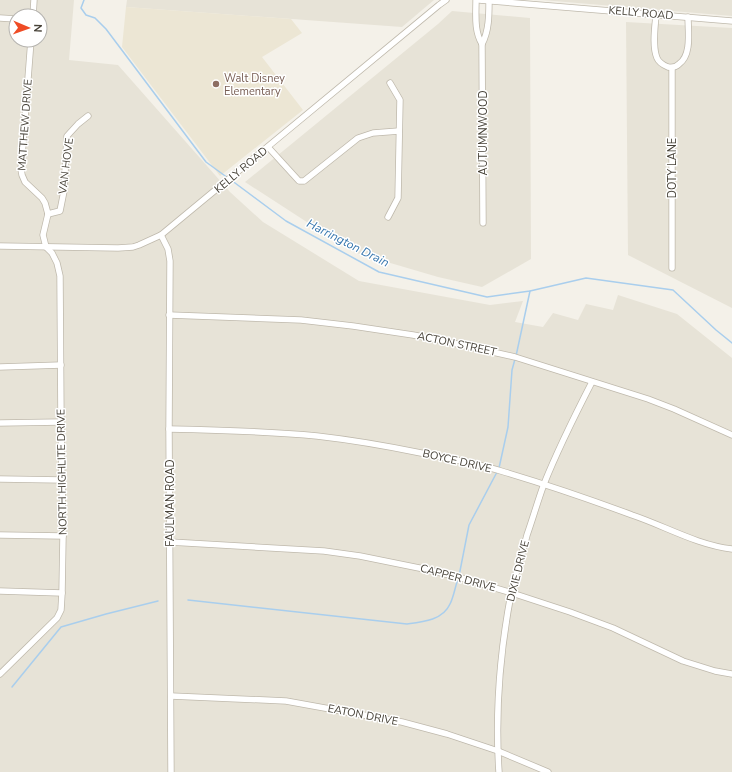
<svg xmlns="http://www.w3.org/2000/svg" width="732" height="772" font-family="'Nunito Sans',sans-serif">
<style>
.residential{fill:#e7e3d7;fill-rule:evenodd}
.education{fill:#ece6d4}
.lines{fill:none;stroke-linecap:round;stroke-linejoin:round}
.stream{stroke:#a9ceed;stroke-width:1.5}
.minor-casing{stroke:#bfb9ac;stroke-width:7}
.minor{stroke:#fff;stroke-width:5.5}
.education-dot{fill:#8d6e63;stroke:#fff;stroke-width:1.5}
.labels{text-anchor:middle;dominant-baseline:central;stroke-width:3;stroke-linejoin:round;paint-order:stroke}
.street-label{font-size:11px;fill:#474238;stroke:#fff}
.education-label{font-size:11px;fill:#785e54;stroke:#fff;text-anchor:start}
.water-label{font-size:12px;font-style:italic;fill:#3676ae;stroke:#fff}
</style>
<rect width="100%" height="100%" fill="#f4f1e9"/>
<g class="residential">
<path d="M0,0h74l-5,60 49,5 112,127 33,30 96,59 131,24 33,-4 -8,21 28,5 10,-14 25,7 8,-16 27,6 5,-15 59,19 55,44v414h-732zM16,16h24v24h-24z"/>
<path d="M127,0h307l-32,27 -276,-20z"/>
<path d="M542,0h190v16z"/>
<path d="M452,11l78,7 1,241 -49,28 -44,-10 -85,-25 -108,-70 193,-158z"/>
<path d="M626,22l106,6v280l-104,-53z"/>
</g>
<path class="education" d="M126,7l165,12 11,14 -40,24 41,53 -83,66 -98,-129z"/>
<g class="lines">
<g class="stream">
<path d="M84,0l-3,8 5,7 9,3 11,11 100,133 22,16"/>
<path d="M231,180l55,41 93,51 108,25 43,-6 56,-13 87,12 43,40 16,13"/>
<path d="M516,356l14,-65"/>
<path d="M499,468l9,-41 4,-57 3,-11"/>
<path d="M459,576l10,-51 28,-53"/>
<path d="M188,600l219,24c16,-2 36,-4 43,-20 4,-8 5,-17 8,-25"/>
<path d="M12,687l49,-60 45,-13 52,-13"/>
</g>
<defs>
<g id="minor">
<path d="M476,0c0,15 -2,31 6,44 7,-13 7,-29 7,-43"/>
<path d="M479,0l253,21"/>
<path d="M656,15c-1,12 -4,31 1,43 2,5 6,7 11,9 5,1 8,0 11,-3 13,-9 9,-33 9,-47"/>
<path d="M33,16l1,-16"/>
<path d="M0,18l16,1"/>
<path d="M482,44l1,179"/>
<path d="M672,68v200"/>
<path d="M268,147l31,34h5l54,-43 15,-5 26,-2"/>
<path d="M48,214l12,-3 4,-20 3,-55 11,-12 10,-8"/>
<path d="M388,217l10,-19 2,-98 -10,-17"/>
<path d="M161,235l7,14 2,12 -1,168 2,343"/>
<path d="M0,246l118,2 15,-1 6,-2 22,-10 278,-230 7,-5"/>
<path d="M169,315l132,5 52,6 60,9 26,5 76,17 133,42 26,10 58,26"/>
<path d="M0,367l61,-2"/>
<path d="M0,423l61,-1"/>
<path d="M169,429c50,1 99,2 148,7 35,4 70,10 104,17 27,5 54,10 80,18 44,13 88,28 131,44 33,11 65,30 100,34"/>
<path d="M0,479l62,1"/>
<path d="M0,535l63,1"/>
<path d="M170,542l154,9 36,5 69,14 29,7 54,16 58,19 43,16 70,33 32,10 17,3"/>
<path d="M0,591l62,2"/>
<path d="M0,674l57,-56 4,-8 1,-17 1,-57 -2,-114 -1,-146 -3,-13 -5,-10 -6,-6 -3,-12 5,-21 -3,-11 -3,-5 -17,-16 -3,-7 -1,-6 10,-129"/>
<path d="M171,696l115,5 116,21 45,12 51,17 50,21"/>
<path d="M499,772c-4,-59 1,-120 12,-178 4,-20 11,-39 16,-59 6,-17 11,-35 17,-51 14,-35 31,-69 48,-102"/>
</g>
</defs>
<use href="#minor" class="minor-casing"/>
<use href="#minor" class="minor"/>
</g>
<circle class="education-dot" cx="216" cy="84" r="4"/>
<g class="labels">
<g class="street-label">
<text transform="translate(641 13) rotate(5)">KELLY ROAD</text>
<text transform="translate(25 125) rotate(-86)">MATTHEW DRIVE</text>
<text transform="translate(483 133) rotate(-90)">AUTUMNWOOD</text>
<text transform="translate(66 166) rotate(-83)">VAN HOVE</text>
<text transform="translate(672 168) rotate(-90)">DOTY LANE</text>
<text transform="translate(241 170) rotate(-40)">KELLY ROAD</text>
<text transform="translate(457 344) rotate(12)">ACTON STREET</text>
<text transform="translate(457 461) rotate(13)">BOYCE DRIVE</text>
<text transform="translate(62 472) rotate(-91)">NORTH HIGHLITE DRIVE</text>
<text transform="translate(170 503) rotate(-90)">FAULMAN ROAD</text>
<text transform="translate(518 571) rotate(-76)">DIXIE DRIVE</text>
<text transform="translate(458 578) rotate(15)">CAPPER DRIVE</text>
<text transform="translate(363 715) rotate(11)">EATON DRIVE</text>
</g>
<g class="education-label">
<text x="224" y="78">Walt Disney<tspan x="224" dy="13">Elementary</tspan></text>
</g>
<g class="water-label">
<text transform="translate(348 243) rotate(27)">Harrington Drain</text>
</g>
</g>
<g transform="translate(28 28) rotate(92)"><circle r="19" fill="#ffffff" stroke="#b5b3af"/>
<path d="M0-3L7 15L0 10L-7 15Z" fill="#ef4c25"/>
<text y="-6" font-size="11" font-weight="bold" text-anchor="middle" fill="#474238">N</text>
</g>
</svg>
